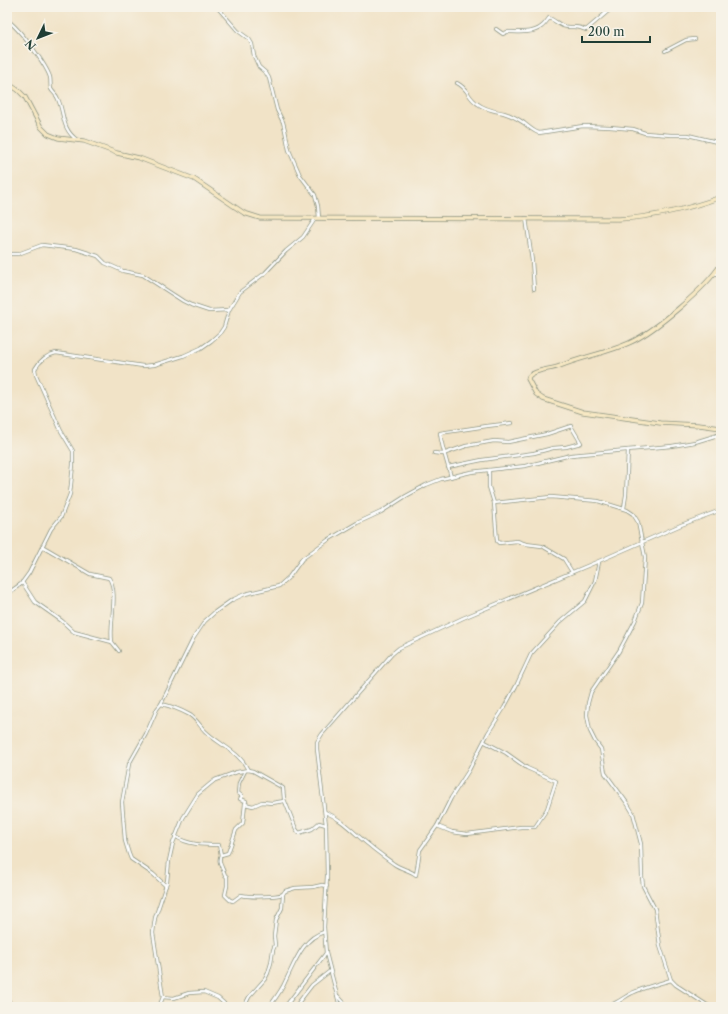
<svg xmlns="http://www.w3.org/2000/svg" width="728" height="1014" font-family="'Libre Caslon Text',serif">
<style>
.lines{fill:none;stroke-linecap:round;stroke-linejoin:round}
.street-casing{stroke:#88907e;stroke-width:4}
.secondary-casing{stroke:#88907e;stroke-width:5}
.street{stroke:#fff;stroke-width:2.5}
.secondary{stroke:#f7e8c3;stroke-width:3.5}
</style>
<rect width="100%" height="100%" fill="#f7f3e8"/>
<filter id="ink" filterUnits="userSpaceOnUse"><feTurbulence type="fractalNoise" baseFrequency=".025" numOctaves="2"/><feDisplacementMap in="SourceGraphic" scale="8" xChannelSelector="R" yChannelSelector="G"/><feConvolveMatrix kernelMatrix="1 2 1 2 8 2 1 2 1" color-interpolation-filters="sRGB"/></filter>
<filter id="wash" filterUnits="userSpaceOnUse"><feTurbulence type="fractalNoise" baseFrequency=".012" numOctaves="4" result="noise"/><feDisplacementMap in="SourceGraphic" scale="16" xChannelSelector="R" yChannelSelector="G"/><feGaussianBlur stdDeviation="0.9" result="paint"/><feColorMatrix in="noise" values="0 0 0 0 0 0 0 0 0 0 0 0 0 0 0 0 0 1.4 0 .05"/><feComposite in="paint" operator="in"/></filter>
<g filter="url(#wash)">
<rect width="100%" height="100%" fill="#f1e3c7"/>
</g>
<g filter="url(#ink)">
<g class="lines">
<defs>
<g id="street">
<path d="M217,7l21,24 11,8 3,5 2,12 5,11 7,6 3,5 8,32 6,12 2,8 4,20 11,25 15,20 3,11 1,12"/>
<path d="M7,20c12,8 38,43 43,57 1,4 0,8 1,12 2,4 6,6 7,10 7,16 3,29 19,41"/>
<path d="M496,29l7,5 4,-2c10,0 25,2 34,-5 3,-2 6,-6 8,-9 5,2 11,7 14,8 9,3 12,-2 23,4l27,-23"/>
<path d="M665,51l21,-11 9,-1"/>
<path d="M457,83c12,6 10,14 21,21 8,6 17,7 26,9 7,2 14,6 20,10 5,4 9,8 15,10l44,-7 27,1 23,2 12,4 26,2h17l33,8"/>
<path d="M526,218l6,43 2,28"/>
<path d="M7,254h11l24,-9 34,4 22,7 7,7 18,8 20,4 40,26 8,4 18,6 20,-1"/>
<path d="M715,274l6,-1"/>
<path d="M434,453l9,1 23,-8 28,-5 14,1 39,-8 24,-8 10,17 -15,4 -13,1 -19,5 -52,7 -34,7"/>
<path d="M489,470v17l5,16 3,38 2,2 18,-2 9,3 16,2 22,13 8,13"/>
<path d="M451,477c-4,-15 -9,-29 -11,-44l47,-7 25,-3"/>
<path d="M494,503l57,-6 47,4 29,9 6,4 5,8 7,35 -3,46 -7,18 -16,30 -28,41 -3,11 -1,12 3,16 5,10 6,8 4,24 22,30 6,10 8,31 1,33 1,9 12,23 5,37 11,34 5,5 34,22"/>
<path d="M624,508l2,-13 2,-45"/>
<path d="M42,546l48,28 19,4c10,15 0,45 3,64l7,9"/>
<path d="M22,582l13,20 27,19 12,11 38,10"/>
<path d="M7,594l14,-10 8,-11 22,-44 10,-12 9,-23 3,-29v-14l-12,-20 -25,-56 -1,-6c5,-9 12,-14 21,-16l87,13 11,-1 29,-9 18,-8 10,-7 9,-8 4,-6 5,-17 11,-18 25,-19 21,-22 17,-14 12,-18"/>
<path d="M161,704c10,2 20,6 29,11 6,4 10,11 15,16 14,14 34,20 43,39"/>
<path d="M245,771l-6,12 -1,10 4,3 -2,3 6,2 -1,3"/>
<path d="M325,812c17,7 30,22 44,33 8,7 17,13 25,19 7,5 16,6 22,11l4,-25 17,-24 14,-28 18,-28 19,-37 16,-25 12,-22 15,-32 29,-32 25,-21 10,-20 4,-19"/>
<path d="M437,826l15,6 15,2 54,-7h14l12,-18 9,-28 -29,-13 -21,-15 -21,-11"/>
<path d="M175,836c12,9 29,9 44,9l2,10c-4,7 2,13 4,20l2,2v9l-2,9 5,5 3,1 8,-6c7,2 36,2 42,-1"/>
<path d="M221,855l7,-2 8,-23 7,-7 2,-19 8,2 9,-4 10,1 12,-2"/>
<path d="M166,886l-13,-12 -22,-15 -2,-5 -4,-13 -3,-39 7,-38 17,-30 11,-25 4,-5 32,-65 12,-18 10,-9 17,-12 13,-6 34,-8 10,-9 13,-18 26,-19 29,-17 24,-11 25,-16 20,-11 15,-6 30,-7 54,-6 46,-11 101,-9 23,-4 26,-8"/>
<path d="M338,996l10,11"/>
<path d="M163,997l11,1 15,-5 15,-1 14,6 10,9"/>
<path d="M7,998l5,9"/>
<path d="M610,1005c8,-2 14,-8 22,-12 13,-6 26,-9 39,-13"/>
<path d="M159,1007l4,-10 -10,-64 2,-15 12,-36 2,-21 4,-18 10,-25 15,-24 12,-10 5,-4 22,-8 11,-2 5,1 30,17 1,11 12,30 3,4 13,-4 7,-6 7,2"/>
<path d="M244,1007l5,-10 16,-18 3,-6 3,-10 2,-13 2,-5 -1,-9 2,-16 6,-12 1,-14 2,-3 10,-3 18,-1 9,-2 5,1"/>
<path d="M269,1007c6,-8 13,-17 17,-27 9,-18 17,-42 38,-48"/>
<path d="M285,1007l41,-54"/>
<path d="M295,1007l17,-22 18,-14"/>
<path d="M340,1007l-14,-54 -2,-26 3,-51 -1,-51 -9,-76v-7l5,-8 70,-80 7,-6 64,-30 136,-57 82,-36 40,-15"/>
</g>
<g id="secondary">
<path d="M7,83l11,7 7,7 16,30 7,7 10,4 26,3 33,12 22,5 55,21 50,34 16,5 359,1c35,-2 69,-10 102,-22"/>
<path d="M721,264c-14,23 -67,68 -92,79 -22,10 -47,14 -69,23 -10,4 -24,3 -31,10l-1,3 8,15 7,5 40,13 77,11 39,2 22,3"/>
</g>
</defs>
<use href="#street" class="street-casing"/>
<use href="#secondary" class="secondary-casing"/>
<use href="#street" class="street"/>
<use href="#secondary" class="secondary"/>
</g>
</g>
<rect width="728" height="1014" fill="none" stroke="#f7f3e8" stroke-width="24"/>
<g transform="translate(38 38) rotate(227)" stroke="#f7f3e8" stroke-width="3" paint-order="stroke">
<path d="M0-3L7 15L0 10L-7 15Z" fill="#1f3d34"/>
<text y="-6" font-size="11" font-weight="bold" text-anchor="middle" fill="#1f3d34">N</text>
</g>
<path d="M582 36v6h68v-6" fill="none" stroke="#1f3d34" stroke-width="2"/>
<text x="588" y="36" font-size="12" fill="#1f3d34" stroke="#f7f3e8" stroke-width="3" paint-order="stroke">200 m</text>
</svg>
